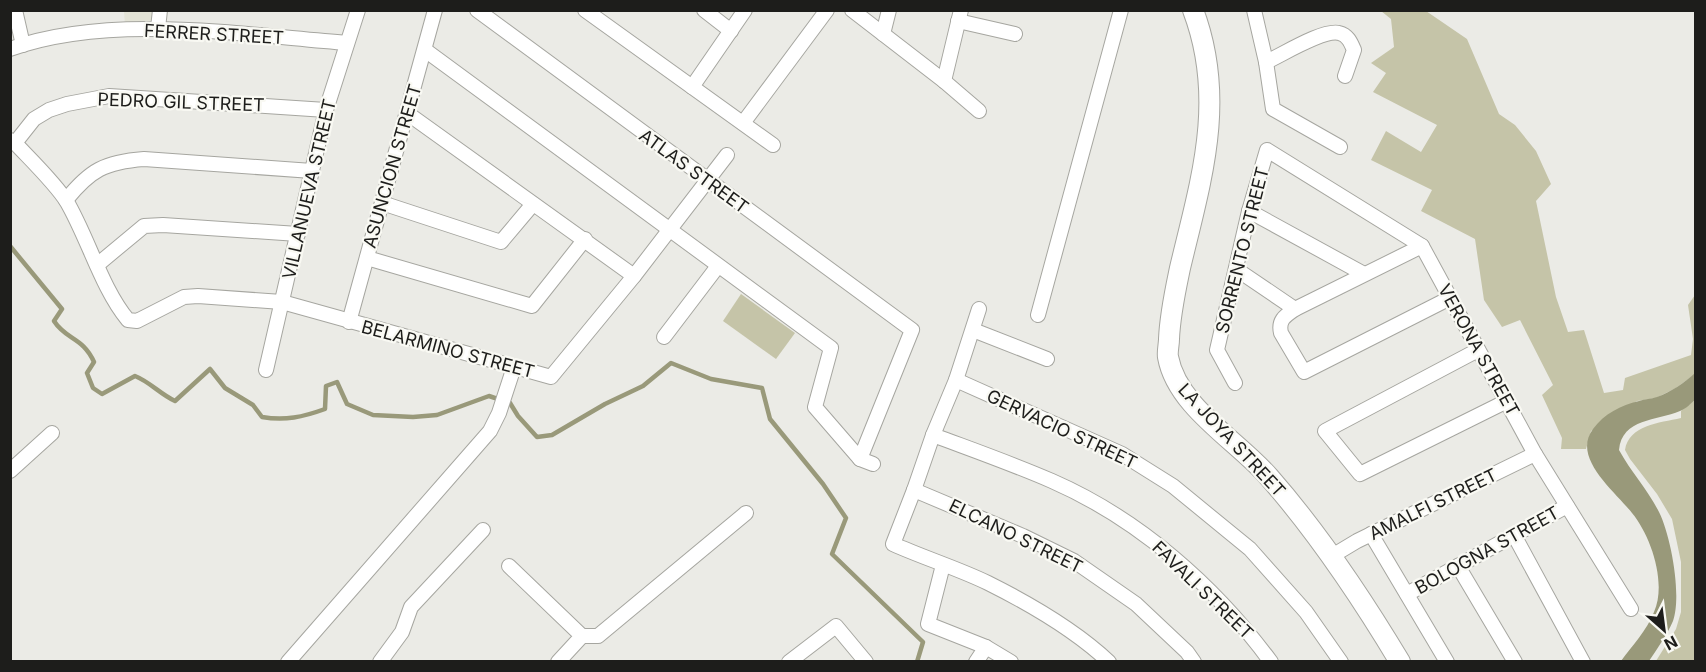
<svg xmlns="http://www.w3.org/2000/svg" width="1706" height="672" font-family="Inter,sans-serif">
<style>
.built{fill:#e3e3d6}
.green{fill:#c5c4a8}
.water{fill:#99997a}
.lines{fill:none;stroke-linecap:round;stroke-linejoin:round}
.stream{stroke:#99997a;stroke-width:4.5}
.street-casing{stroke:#a6a6a0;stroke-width:16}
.secondary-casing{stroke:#a6a6a0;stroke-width:22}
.street{stroke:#fff;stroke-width:14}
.secondary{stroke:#fff;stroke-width:20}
.labels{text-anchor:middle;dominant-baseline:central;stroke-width:4.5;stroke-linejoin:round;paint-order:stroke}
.street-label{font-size:18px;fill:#1d1d1b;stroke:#f9f9f3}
</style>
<rect width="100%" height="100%" fill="#ebebe6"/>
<path class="built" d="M124,11h33l1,13 -33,2z"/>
<g class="green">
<path d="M1381,11h45l41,28 32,75 16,11 21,26 15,33 -15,17 20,96 12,35 16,-2 20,63 19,-3 2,-12 66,-23 2,-16 -5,-34 7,-10v79l-19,14 -20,10 -19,3 -46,30 -5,18h-25l1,-11 -20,-43 11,-10 -33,-65 -18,7 -18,-27 -9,-61 -54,-28 11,-21 -61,-30 15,-29 35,21 16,-27 -64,-33 13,-19 -15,-10 23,-16 -3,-28z"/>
<path d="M741,294l54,39 -19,26 -53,-38z"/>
<path d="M1695,400v261h-39l20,-32 5,-17v-50l-9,-43 -15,-25 -27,-35 -5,-9c4,-25 34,-27 56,-32v-7z"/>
</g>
<path class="water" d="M1695,373v27c-4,3 -9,9 -15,11 -23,10 -58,7 -61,39 12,22 29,40 40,62 12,24 23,84 14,109 -6,14 -16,28 -24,40h-28c11,-15 26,-31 33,-49 13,-29 -3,-76 -22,-99 -16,-21 -61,-55 -39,-84 11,-15 28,-24 46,-28 6,-2 12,-2 18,-4 14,-5 27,-14 38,-24z"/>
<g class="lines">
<path class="stream" d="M10,246l52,63 -8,12c12,19 29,16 40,41l-7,11 6,15 9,6 33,-18c15,6 25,18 40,25l35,-32 15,19 28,17 9,12c23,4 41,0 63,-8l1,-23 11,-4 10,22 26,11 40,2 24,-2 52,-19 21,7 8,13 19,21 15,-2 53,-31 38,-18 28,-23 40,16 51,9 8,31 53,65 23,34 -14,36 91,88 -6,20"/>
<defs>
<g id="street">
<path d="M15,10l8,35"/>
<path d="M477,10l435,320 -52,129"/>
<path d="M585,10l188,135"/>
<path d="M704,10l27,21"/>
<path d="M852,10l92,71 35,30"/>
<path d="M1254,10l12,52 7,47 67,38"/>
<path d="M958,21l57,13"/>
<path d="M158,28l2,-18"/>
<path d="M883,34l6,-24"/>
<path d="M10,49c100,-36 233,-14 337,-6"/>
<path d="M425,50l406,298 -16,59 45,52 13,5"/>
<path d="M1266,62c16,-7 57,-33 73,-29 9,2 12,10 15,17l-9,26"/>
<path d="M944,81l17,-71"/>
<path d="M692,87l53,-77"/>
<path d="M407,113l227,163"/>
<path d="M743,123l84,-113"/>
<path d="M10,140l5,3c15,16 41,41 52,59 21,36 35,87 61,118l9,1 47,-24 14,-1 84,6 269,75 83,-101 93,-121"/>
<path d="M15,143l19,-24 15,-9 18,-6 42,-8 217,14"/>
<path d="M66,200c24,-30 39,-38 78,-41l168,12"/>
<path d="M382,203l119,39 32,-38"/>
<path d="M1249,211l115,63"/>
<path d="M1422,246l-127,63c-10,7 -17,11 -14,24l23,39 146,-74"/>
<path d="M367,258l165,48 53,-67"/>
<path d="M97,265l47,-39 19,-1 135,9"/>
<path d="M1236,269l59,40"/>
<path d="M979,309l-23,71 -23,55 -19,55 -21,54c31,14 64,24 95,39 42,21 86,46 121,79"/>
<path d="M1038,315l83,-305"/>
<path d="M349,322l86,-312"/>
<path d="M973,330l74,29"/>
<path d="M664,337l54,-71"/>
<path d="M1478,350l-153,81 35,43 147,-73"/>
<path d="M266,370l60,-260 32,-100"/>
<path d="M956,380l166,74 51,32 77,63 56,63 35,50"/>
<path d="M1235,383l-18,-33 32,-139 18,-61 155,96 113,208 96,155"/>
<path d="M933,435c40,15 80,29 119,46 87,38 163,105 219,181"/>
<path d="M10,471l42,-38"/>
<path d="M914,490l109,46 51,25 62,43 51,48 7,10"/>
<path d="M1371,534l76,128"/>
<path d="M1514,535l69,127"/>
<path d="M1332,556l25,-15 178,-87"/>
<path d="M943,565l-15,59 58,23 25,15"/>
<path d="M509,566l73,70 -24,26"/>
<path d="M1458,566l57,96"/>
<path d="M1407,594l160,-88"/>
<path d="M582,636h16l148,-123"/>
<path d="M288,662l202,-231 9,-18 15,-46"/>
<path d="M380,662l22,-30 9,-25 72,-77"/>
<path d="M789,662l47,-36 30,36"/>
<path d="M976,662l10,-15"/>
</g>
<path id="secondary" d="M1193,10c34,90 8,170 -13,258 -5,24 -10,46 -11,71 0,6 -2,13 -1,18 9,50 70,84 101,120 50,57 92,120 131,185"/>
</defs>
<use href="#street" class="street-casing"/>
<use href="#secondary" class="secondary-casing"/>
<use href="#street" class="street"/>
<use href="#secondary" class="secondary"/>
</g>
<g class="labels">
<g class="street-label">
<text transform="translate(214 34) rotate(3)">FERRER STREET</text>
<text transform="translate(181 102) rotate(2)">PEDRO GIL STREET</text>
<text transform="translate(392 166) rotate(-74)">ASUNCION STREET</text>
<text transform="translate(694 171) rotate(36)">ATLAS STREET</text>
<text transform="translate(309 189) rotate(-77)">VILLANUEVA STREET</text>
<text transform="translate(1242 250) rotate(-76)">SORRENTO STREET</text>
<text transform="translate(448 349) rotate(15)">BELARMINO STREET</text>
<text transform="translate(1479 350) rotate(61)">VERONA STREET</text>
<text transform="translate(1062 429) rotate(25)">GERVACIO STREET</text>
<text transform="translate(1232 440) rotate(47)">LA JOYA STREET</text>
<text transform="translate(1433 504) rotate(-26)">AMALFI STREET</text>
<text transform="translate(1016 536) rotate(26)">ELCANO STREET</text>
<text transform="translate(1487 550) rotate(-29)">BOLOGNA STREET</text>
<text transform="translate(1203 590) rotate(44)">FAVALI STREET</text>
</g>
</g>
<rect width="1706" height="672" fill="none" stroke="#1d1d1b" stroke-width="24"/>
<g transform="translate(1664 630) rotate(152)" stroke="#f9f9f3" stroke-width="4.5" paint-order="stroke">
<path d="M0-4.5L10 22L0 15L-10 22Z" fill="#1d1d1b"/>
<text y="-9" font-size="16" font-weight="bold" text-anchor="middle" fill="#1d1d1b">N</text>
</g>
</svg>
